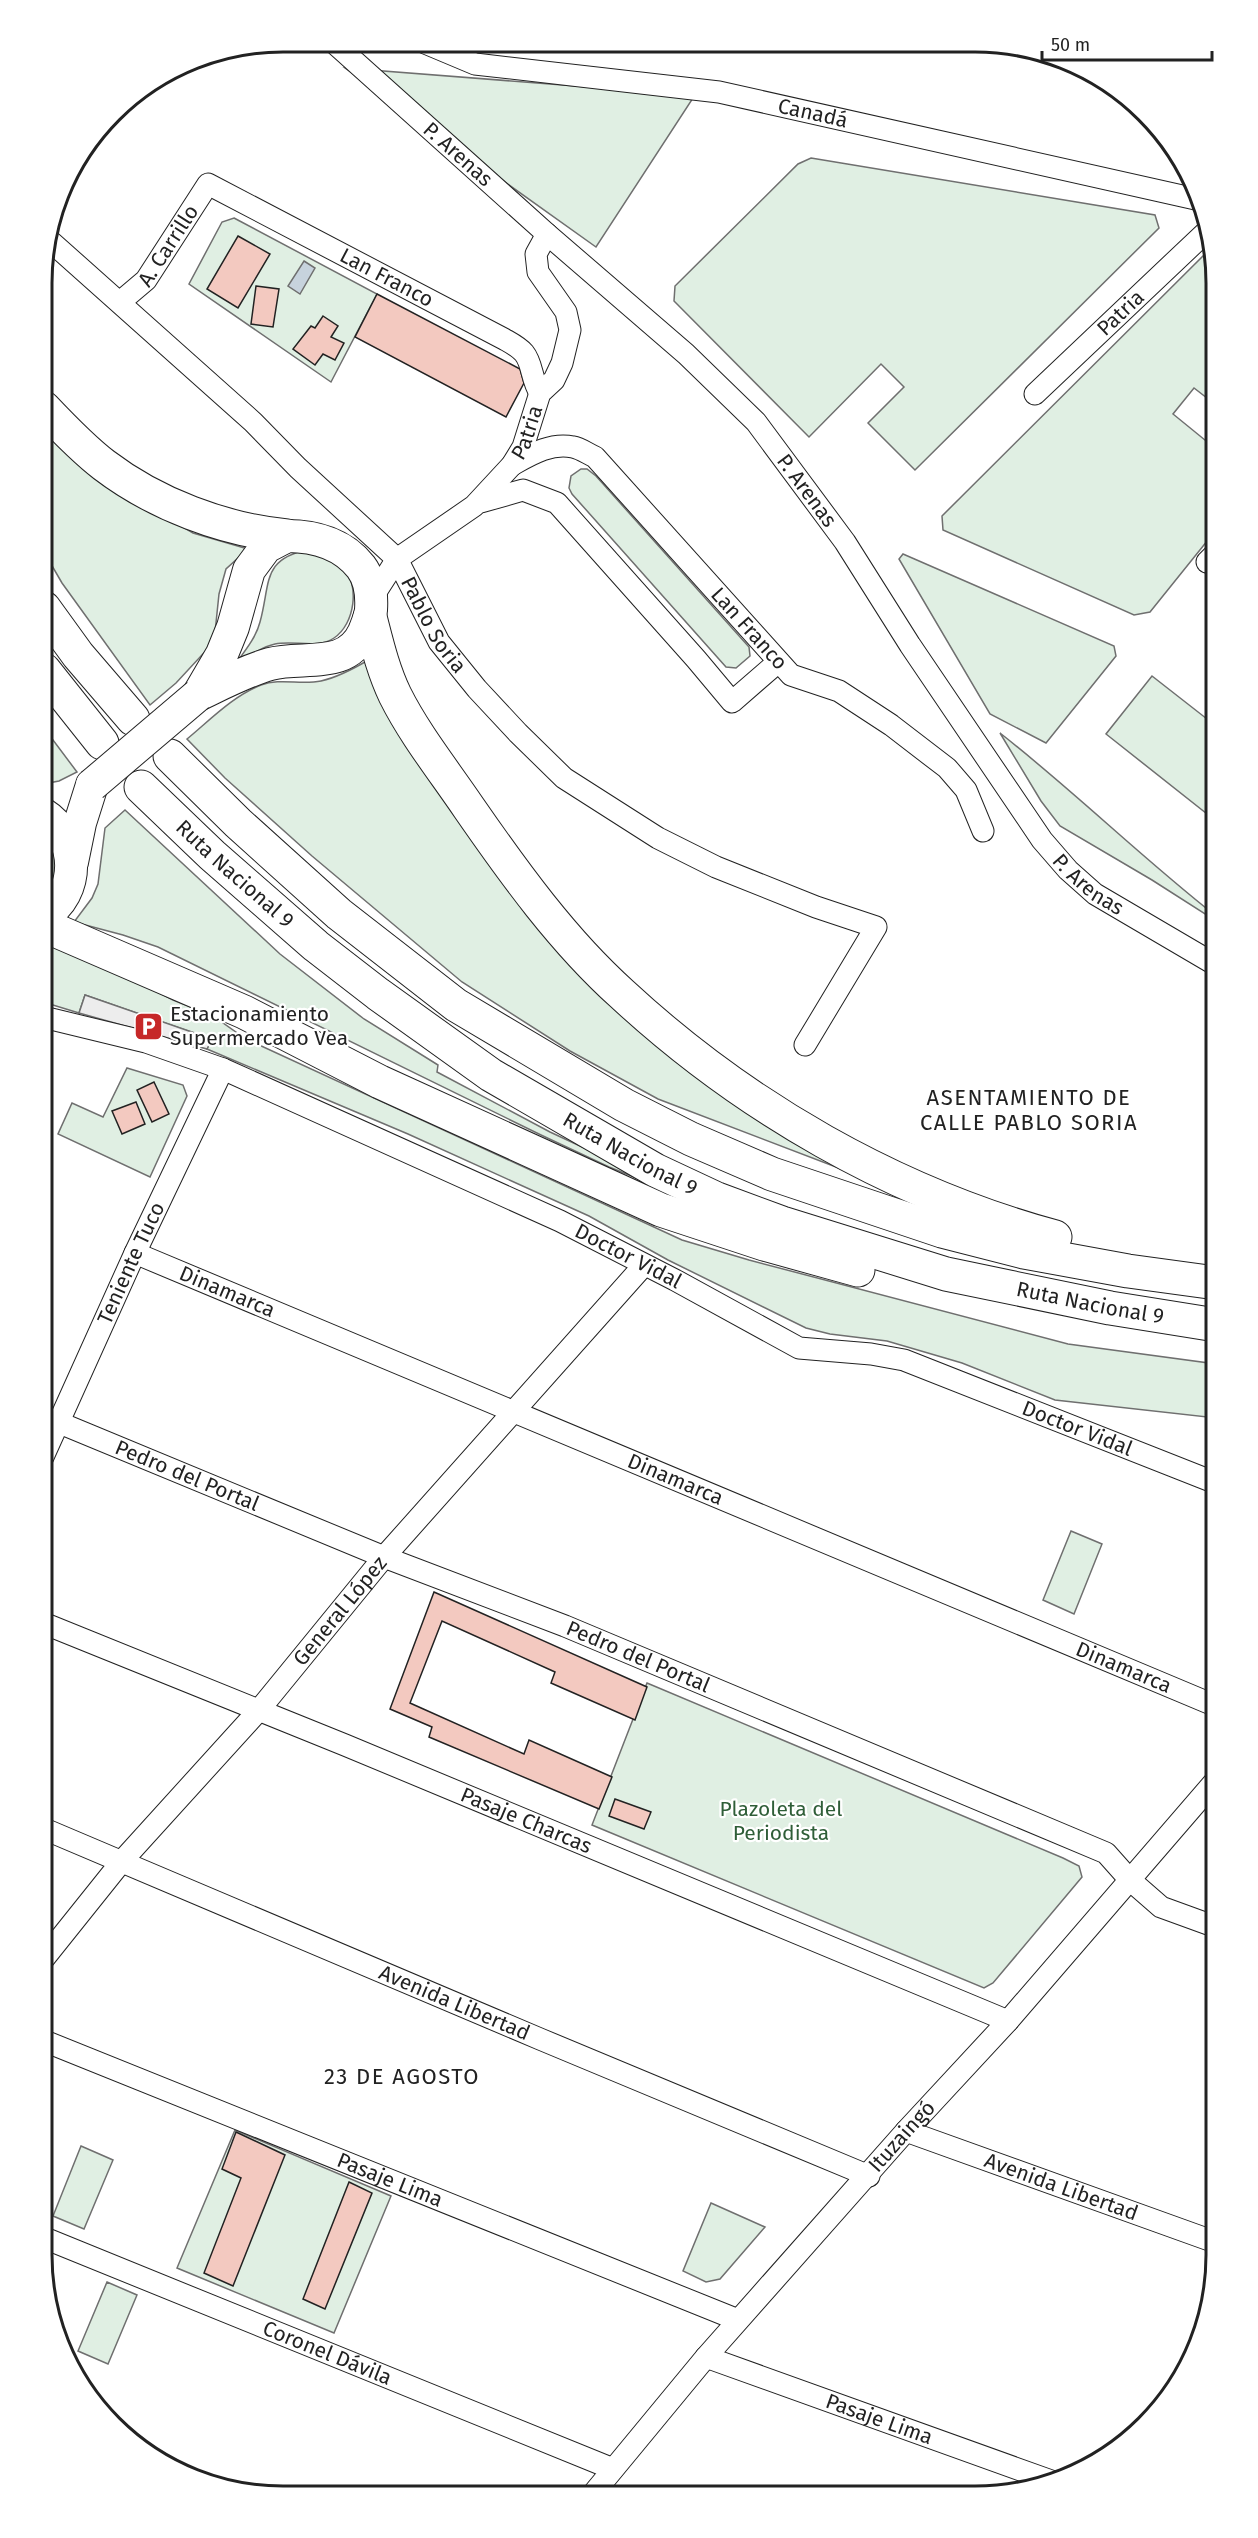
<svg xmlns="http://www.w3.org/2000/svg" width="1258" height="2538" font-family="'Fira Sans',sans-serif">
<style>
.green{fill:#e0efe3;stroke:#6f6f6f;stroke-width:1.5}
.parking{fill:#ededed;stroke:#6f6f6f;stroke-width:1.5}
.water{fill:#c7d3dd;stroke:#6f6f6f;stroke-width:1.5}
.building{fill:#f3c9c0;stroke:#222;stroke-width:1.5}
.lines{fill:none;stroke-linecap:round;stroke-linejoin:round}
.minor-casing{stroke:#222;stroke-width:23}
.primary-casing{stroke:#222;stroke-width:34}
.motorway-casing{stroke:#222;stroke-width:35}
.minor{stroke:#fff;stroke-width:21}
.primary{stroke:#fff;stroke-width:32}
.motorway{stroke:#fff;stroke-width:33}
.primary-bridge-casing{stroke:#222;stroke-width:34;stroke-linecap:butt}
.primary-bridge{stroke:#fff;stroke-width:32}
.labels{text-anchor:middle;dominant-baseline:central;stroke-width:4.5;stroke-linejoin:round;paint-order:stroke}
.street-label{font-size:21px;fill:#222;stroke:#fff}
.poi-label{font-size:21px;fill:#222;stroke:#fff;text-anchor:start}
.park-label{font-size:21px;fill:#2f5e38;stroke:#fff}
.neighbourhood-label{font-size:22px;letter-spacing:1.5px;fill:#222;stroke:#fff}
.rim{fill:none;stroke:#222;stroke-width:3}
</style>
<rect width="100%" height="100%" fill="#fff"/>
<g class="green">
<path d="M345,68l346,27 2,3 -97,149z"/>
<path d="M811,158l344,57 4,13 -244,242 -47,-47 36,-36 -23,-23 -72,73 -135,-136 1,-15 123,-122z"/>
<path d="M234,218l143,76 -46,88 -142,-98 33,-62z"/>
<path d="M1210,249l6,34v122l-22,-17 -21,26 43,35v81l-66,82 -16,3 -191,-85 -1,-14z"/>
<path d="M44,429l81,64 68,40 55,16 -22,20 -7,25 -5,48 -38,41 -26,22 -88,-122 -18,-31z"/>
<path d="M581,469h6l9,7 153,171 1,9 -14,12 -10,-1 -154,-173 -3,-6 2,-12z"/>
<path d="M310,549c10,5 26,10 33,17 17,19 12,58 -9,72 -16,11 -40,2 -59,6 -14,3 -29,14 -41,22 10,-14 22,-28 26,-44 11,-40 1,-63 50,-73z"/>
<path d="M903,554l211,92 2,10 -70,87 -56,-29 -91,-155z"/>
<path d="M370,659l158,247 329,269 -199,-76 -88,-48 -108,-69 -150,-126 -87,-78 -38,-39c23,-19 46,-43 74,-54 19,-7 40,0 60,-4 18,-4 34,-13 49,-22z"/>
<path d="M1152,676l64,50v95l-110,-87z"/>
<path d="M44,728l33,44 -18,9 -16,3z"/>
<path d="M1000,733c74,58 142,125 216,183v5l-64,-41 -92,-54 -19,-25z"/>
<path d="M125,810l155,144 84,65 74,46 -1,7 113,60 73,34 16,13 -30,-12 -68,-32 -383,-188 -35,-12 -49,-13 18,-24 6,-14 7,-56z"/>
<path d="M43,833l4,3c12,30 16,33 -4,61z"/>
<path d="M43,944l45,12 85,44 40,16 33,23 436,201 67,20 319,84 148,20v54l-161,-18 -93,-37 -75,-22 -57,-7 -24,-6 -138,-68 -79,-44 -181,-82 -201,-85 4,-10 -126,-44 -6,18 -36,-11z"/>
<path d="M127,1068l56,17 4,11 -37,81 -92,-43 14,-31 31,14z"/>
<path d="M1071,1531l31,13 -28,70 -31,-14z"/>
<path d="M647,1683l416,175 16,8 3,11 -89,106 -9,5 -392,-163z"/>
<path d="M235,2130l156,66 -57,137 -157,-65z"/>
<path d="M81,2146l32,14 -29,69 -31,-13z"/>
<path d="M711,2203l54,24 -45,52 -14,3 -23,-11z"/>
<path d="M107,2282l30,13 -29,69 -30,-13z"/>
</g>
<path class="parking" d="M85,995l127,44 -5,10 -128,-36z"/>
<path class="water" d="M304,261l11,7 -15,26 -12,-8z"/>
<g class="building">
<path d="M238,236l32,18 -32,54 -31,-19z"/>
<path d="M256,286l23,3 -6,38 -22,-3z"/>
<path d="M377,294l143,75 4,14 -18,34 -151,-80z"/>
<path d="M323,316l15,10 -7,11 13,6 -9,17 -12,-6 -8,11 -22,-16 18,-23 4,2z"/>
<path d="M154,1082l15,32 -17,8 -15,-32z"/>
<path d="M136,1102l9,22 -23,10 -10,-23z"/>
<path d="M434,1592l213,95 -12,33 -84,-37 4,-11 -113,-51 -32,82 114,51 5,-14 83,37 -13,32 -170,-72 3,-10 -42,-18z"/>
<path d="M615,1799l36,13 -7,17 -35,-13z"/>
<path d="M236,2132l49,23 -52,131 -29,-13 37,-95 -19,-9z"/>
<path d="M349,2182l23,11 -47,116 -22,-10z"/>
</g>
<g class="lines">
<defs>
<g id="minor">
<path id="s1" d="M333,42l214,192 139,120 70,68 89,120 65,103 132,195 26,30 27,24 121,71"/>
<path id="s2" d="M425,43l50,21 244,28 481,108"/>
<path id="s3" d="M48,239l205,183 45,46 99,91 42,83 38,47 41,44 46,45 94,60 58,29 100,40 60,20 -71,118"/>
<path id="s4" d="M120,302l26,-22 62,-96 296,155c7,4 15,8 20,14 9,11 7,26 16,40"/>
<path id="s5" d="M1035,394l172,-163"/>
<path id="s6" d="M512,465c18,-10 39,-23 61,-18 7,1 15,7 22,10l196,218 48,16 52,34 56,43 19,22 17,41"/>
<path d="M481,502l42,-12 34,13 139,156 36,43 46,-40"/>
<path d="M1207,562l9,-9"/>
<path id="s7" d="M372,598l25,-39 77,-53 38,-41 11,-18 17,-54 14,-13 8,-17 8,-33 -4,-18 -28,-40 -2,-18 11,-20"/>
<path id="s8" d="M43,1017l103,25 77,27 337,152 115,59 124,68 72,6 33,6 312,123"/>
<path id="s9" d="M135,1253l1081,453"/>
<path id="s10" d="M43,1416l341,141 181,69 541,227 24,27 31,27 55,20"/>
<path id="s11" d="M43,1457l92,-204 88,-184"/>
<path id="s12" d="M43,1623l302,122 663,276"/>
<path id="s13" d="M42,1828l498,211 329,137"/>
<path id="s14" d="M42,1961l80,-100 137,-151 125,-153 260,-292"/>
<path id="s15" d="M42,2040l696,280"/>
<path id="s16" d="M906,2131l309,111"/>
<path id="s17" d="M42,2237l571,232"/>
<path id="s18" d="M706,2357l348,125"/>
<path id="s19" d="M592,2495l114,-138 200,-226 102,-110 208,-241"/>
</g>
<g id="primary">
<path d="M287,536c28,0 56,8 74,31 9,12 11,28 10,43 -1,8 -4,14 -7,22 -18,39 -61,23 -94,32 -25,7 -49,20 -72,31l24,-41 11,-27 16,-57 17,-23z"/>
<path d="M72,862l8,-39 12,-38"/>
<path d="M43,916c38,-22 37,-79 0,-102"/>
</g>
<g id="motorway">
<path d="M44,408c18,19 39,41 60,57 51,39 120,65 183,71"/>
<path d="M44,608l34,47 55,64"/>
<path d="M370,617c7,27 13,53 25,78 20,40 49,76 74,113 45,65 94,133 153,186 122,113 272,199 433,243"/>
<path d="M44,670l58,73"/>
<path d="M170,756l68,67 101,91 117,91 168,100 67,34 81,35 170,57 82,21 104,19 88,12"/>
<path id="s20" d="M141,787l71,68 104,91 62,48 113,81 164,95 62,29 65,24 164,51 164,34 106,17"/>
<path d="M43,925l201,87 136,70 281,128 103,34 94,26"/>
</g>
</defs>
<use href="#minor" class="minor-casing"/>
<use href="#primary" class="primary-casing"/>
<use href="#motorway" class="motorway-casing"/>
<use href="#minor" class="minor"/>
<use href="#primary" class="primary"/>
<use href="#motorway" class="motorway"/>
<defs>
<path id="primary-bridge" d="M92,785l106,-90"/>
</defs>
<use href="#primary-bridge" class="primary-bridge-casing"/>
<use href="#primary-bridge" class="primary-bridge"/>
</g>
<defs>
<symbol id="parking-square" viewBox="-11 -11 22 22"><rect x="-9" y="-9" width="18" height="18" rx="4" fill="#c62828" stroke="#fff"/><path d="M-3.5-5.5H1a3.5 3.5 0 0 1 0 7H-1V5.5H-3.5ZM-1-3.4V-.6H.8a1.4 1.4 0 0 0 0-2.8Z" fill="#fff"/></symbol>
</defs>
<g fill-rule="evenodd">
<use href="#parking-square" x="132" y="1010" width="33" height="33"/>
</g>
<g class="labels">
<g class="street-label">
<text stroke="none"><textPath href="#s2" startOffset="396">Canadá</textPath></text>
<text stroke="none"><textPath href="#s1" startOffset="168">P. Arenas</textPath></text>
<text stroke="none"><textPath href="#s4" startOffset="75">A. Carrillo</textPath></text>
<text stroke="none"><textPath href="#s4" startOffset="350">Lan Franco</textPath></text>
<text stroke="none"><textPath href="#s5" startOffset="118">Patria</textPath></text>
<text stroke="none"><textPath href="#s7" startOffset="232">Patria</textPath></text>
<text stroke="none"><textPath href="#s1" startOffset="654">P. Arenas</textPath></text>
<text stroke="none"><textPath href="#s3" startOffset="549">Pablo Soria</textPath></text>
<text stroke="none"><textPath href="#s6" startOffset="320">Lan Franco</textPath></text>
<text stroke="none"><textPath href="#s20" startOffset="128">Ruta Nacional 9</textPath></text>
<text stroke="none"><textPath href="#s1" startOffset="1140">P. Arenas</textPath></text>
<text stroke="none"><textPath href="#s20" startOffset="614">Ruta Nacional 9</textPath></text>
<text stroke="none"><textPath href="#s8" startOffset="634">Doctor Vidal</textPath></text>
<text stroke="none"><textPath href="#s11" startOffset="213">Teniente Tuco</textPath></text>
<text stroke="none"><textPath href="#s9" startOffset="100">Dinamarca</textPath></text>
<text stroke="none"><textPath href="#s20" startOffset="1100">Ruta Nacional 9</textPath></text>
<text stroke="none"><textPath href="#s8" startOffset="1120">Doctor Vidal</textPath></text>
<text stroke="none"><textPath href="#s10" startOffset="156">Pedro del Portal</textPath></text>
<text stroke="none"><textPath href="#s9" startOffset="586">Dinamarca</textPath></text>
<text stroke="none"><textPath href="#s14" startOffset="460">General López</textPath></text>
<text stroke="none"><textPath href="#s10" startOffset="642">Pedro del Portal</textPath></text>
<text stroke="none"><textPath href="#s9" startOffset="1072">Dinamarca</textPath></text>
<text stroke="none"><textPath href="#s12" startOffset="522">Pasaje Charcas</textPath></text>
<text stroke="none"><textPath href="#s13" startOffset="448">Avenida Libertad</textPath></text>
<text stroke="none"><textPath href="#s19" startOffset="474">Ituzaingó</textPath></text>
<text stroke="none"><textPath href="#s15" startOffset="375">Pasaje Lima</textPath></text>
<text stroke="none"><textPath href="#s16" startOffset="165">Avenida Libertad</textPath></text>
<text stroke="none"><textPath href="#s17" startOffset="308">Coronel Dávila</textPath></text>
<text stroke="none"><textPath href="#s18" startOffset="184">Pasaje Lima</textPath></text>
</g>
<g class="poi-label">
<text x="170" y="1014">Estacionamiento<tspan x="170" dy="24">Supermercado Vea</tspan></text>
</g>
<g class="park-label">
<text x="781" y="1809">Plazoleta del<tspan x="781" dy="24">Periodista</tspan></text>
</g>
<g class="neighbourhood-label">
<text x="1029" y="1097">ASENTAMIENTO DE<tspan x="1029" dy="25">CALLE PABLO SORIA</tspan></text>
<text x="402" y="2076">23 DE AGOSTO</text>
</g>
</g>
<path d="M0 0H1258V2538H0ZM283 52H975A231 231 0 0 1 1206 283V2255A231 231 0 0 1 975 2486H283A231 231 0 0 1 52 2255V283A231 231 0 0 1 283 52Z" fill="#fff" fill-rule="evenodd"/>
<path class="rim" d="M283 52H975A231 231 0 0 1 1206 283V2255A231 231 0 0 1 975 2486H283A231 231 0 0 1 52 2255V283A231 231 0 0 1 283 52Z"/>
<path d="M1042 51v9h170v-9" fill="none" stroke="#222222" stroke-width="3"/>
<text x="1051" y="51" font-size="18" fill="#222222" stroke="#ffffff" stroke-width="4.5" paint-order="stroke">50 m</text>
</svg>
